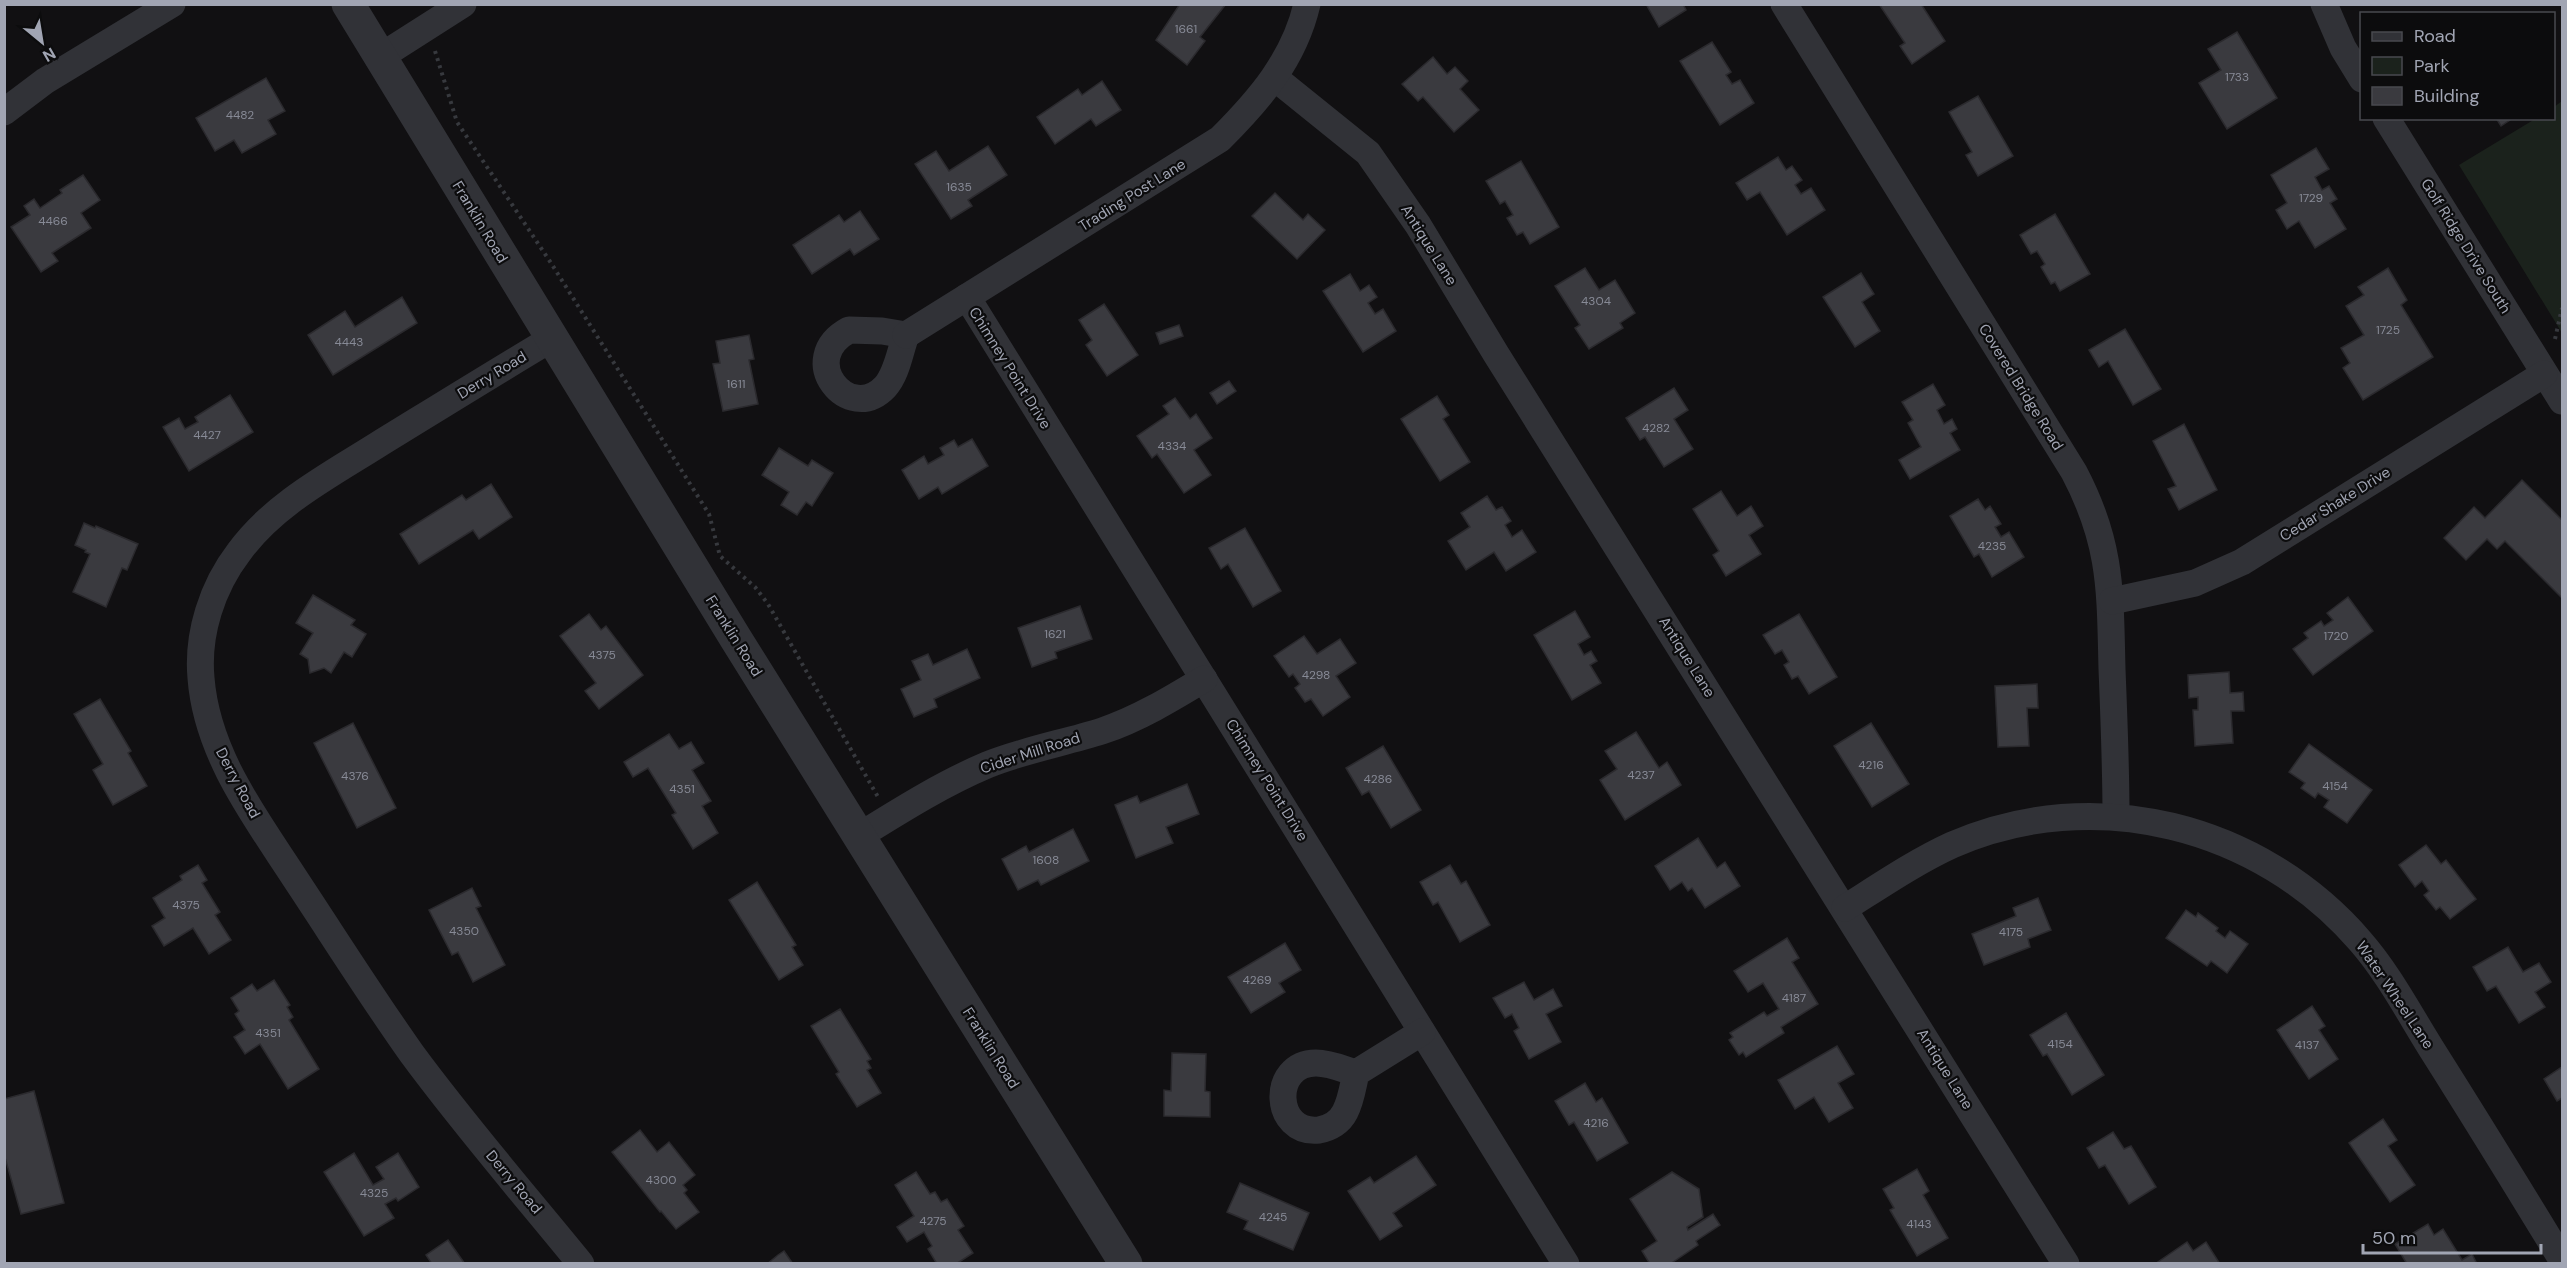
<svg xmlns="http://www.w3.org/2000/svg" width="2567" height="1268" font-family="'DM Sans',sans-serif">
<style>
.green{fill:#1b221c}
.building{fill:#3a3a3f;stroke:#2b2a2e;stroke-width:1.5}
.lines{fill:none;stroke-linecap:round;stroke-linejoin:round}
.path{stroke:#37393e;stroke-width:4;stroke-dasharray:3 4.5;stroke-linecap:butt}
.minor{stroke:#313237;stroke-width:27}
.tertiary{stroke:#313237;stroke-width:33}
.labels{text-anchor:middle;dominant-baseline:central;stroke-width:4.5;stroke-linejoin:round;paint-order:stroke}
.number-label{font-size:12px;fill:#878a96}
.street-label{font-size:15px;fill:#a1a5b3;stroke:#0c0c0d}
</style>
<rect width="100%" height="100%" fill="#111012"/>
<path class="green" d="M2562,101v232l-103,-168 76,-46 19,-1v-11z"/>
<g class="building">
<path d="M1180,4h46l-26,33 5,4 -18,24 -31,-25z"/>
<path d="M1646,4h37l3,6 -27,17z"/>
<path d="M1879,4h42l24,37 -33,23 -12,-18 5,-3z"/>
<path d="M2237,32l40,66 -50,31 -28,-46 22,-13 -13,-21z"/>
<path d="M1712,42l19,30 -5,3 6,9 8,-4 14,23 -34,22 -40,-64z"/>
<path d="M1433,57l14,17 8,-7 13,14 -8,8 19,21 -25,22 -31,-35 -5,4 -16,-17z"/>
<path d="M266,78l19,33 -17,9 8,14 -34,19 -8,-13 -19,11 -19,-33z"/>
<path d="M1102,81l19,29 -25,16 -5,-7 -36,25 -18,-27 41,-28 4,6z"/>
<path d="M1978,96l35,60 -35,20 -12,-21 6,-3 -23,-40z"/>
<path d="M2496,118h17l-12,8z"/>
<path d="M988,146l19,29 -39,25 4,6 -21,13 -36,-55 21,-13 13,20z"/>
<path d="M2316,148l13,21 -14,8 7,13 7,-4 8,13 -7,4 16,26 -31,19 -16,-27 -12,8 -11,-19 11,-7 -16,-28z"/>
<path d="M1778,157l8,13 6,-4 10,14 -7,5 6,9 10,-6 14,22 -38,25 -27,-43 -13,8 -11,-17z"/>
<path d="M1521,161l38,66 -29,17 -7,-12 -6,3 -10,-17 6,-3 -8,-14 -5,3 -14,-23z"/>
<path d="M83,175l17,25 -19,13 10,15 -39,25 6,8 -17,11 -30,-45 19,-12 -6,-9 10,-7 6,9 22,-15 -2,-3z"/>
<path d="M1275,193l28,27 5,-6 17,16 -28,29 -45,-43z"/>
<path d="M860,211l19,28 -25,16 -4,-6 -38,25 -19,-29 46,-30 5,7z"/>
<path d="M2055,214l35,60 -30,17 -5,-9 -4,2 -10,-17 4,-3 -8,-13 -6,3 -11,-19z"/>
<path d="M1585,268l14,22 16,-10 20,33 -15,10 3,5 -34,21 -14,-21 5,-3 -25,-39z"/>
<path d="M2388,268l19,32 -6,5 32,52 -70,43 -20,-32 7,-5 -9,-15 23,-13 -18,-29 18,-11 -6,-8z"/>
<path d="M1861,273l13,21 -12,8 18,29 -25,16 -32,-50z"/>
<path d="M1350,274l10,17 9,-6 8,12 -9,6 7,11 8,-5 13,22 -33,21 -40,-61z"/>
<path d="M402,297l15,26 -84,52 -25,-40 37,-24 10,16z"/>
<path d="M1104,304l34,51 -31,21 -21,-31 6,-5 -13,-20z"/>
<path d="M1179,325l4,11 -23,8 -4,-11z"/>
<path d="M2125,329l36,60 -28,16 -25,-44 -9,6 -10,-17z"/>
<path d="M749,335l5,24 -5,1 9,44 -35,7 -10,-47 7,-1 -4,-22z"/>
<path d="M1229,381l7,10 -19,13 -7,-11z"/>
<path d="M1933,384l12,21 -8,5 7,14 8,-5 5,10 -7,4 10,17 -50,29 -11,-19 22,-13 -13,-24 5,-3 -11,-18z"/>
<path d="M1674,388l14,22 -14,9 19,30 -29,18 -19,-30 -5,3 -14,-22z"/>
<path d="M230,395l23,37 -64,39 -26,-44 16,-9 6,11 13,-7 -3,-5z"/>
<path d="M1437,396l12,19 -6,4 27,43 -30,19 -39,-62z"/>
<path d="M1175,398l15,21 6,-5 16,24 -18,12 17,25 -27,18 -27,-39 -5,4 -15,-22 32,-22 -6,-8z"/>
<path d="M2184,424l33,66 -38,20 -11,-21 8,-3 -23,-45z"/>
<path d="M972,439l16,27 -46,28 -4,-7 -19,12 -17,-29 22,-14 4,8 16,-9 -4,-7 14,-8 4,7z"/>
<path d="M779,448l29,18 4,-6 21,13 -21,33 -6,-4 -9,13 -16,-10 8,-13 -27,-17z"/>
<path d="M2522,480l40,40v78l-57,-57 -8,8 -10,-10 -21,21 -22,-22 30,-31 11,11z"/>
<path d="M491,484l21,33 -33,22 -6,-9 -54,34 -19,-30 62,-39 4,5z"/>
<path d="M1721,491l16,25 14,-10 12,20 -14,9 12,19 -35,22 -13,-21 6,-4 -26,-42z"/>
<path d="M1487,496l9,14 6,-3 9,14 -6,4 7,12 10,-7 14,22 -30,19 -12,-19 -28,18 -18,-29 22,-14 -9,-14z"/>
<path d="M1978,499l7,11 5,-4 11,18 -6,3 6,10 8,-5 15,25 -32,20 -13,-23 -5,3 -24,-41z"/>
<path d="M84,523l11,5 1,-2 42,18 -11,26 -5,-2 -16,39 -33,-15 17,-38 -5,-2 1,-2 -11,-5z"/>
<path d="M1245,528l36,63 -28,16 -25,-43 -7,5 -12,-21z"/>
<path d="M313,595l42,25 -4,5 15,9 -14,23 -8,-5 -13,21 -7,-5 -14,5 -2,-14 -8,-5 13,-21 -17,-10z"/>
<path d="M2348,597l25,34 -60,44 -20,-26 15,-11 -4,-5 17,-12 3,5 9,-6 -6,-7z"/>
<path d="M1080,606l12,33 -37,13 2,6 -25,9 -14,-39z"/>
<path d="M1575,611l15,26 -12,7 6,11 7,-4 6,10 -7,4 11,18 -29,17 -38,-65z"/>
<path d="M589,614l12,16 5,-4 37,49 -44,34 -14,-18 11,-8 -36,-47z"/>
<path d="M1799,614l38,63 -28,17 -11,-18 -6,3 -8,-14 5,-3 -7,-12 -7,4 -12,-19z"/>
<path d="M1304,636l13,18 23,-15 16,24 -20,13 14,21 -27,19 -12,-17 -6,3 -10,-14 5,-4 -7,-10 -4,3 -15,-21z"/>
<path d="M967,649l13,29 -46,21 3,8 -23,10 -13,-28 20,-9 -9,-19 16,-7 5,11z"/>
<path d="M2229,672l1,21 13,-1 1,19h-13l2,32 -38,3 -2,-36h5v-13l-9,1 -1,-23z"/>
<path d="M2037,684l1,24h-11l2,38 -31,1 -3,-61z"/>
<path d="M100,699l31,52 -3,2 19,33 -34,19 -20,-35 10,-6 -29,-50z"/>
<path d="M353,723l43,85 -39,20 -43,-85z"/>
<path d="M1871,723l38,61 -37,23 -38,-61z"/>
<path d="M1636,732l23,36 8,-6 14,23 -56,35 -25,-40 17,-11 -12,-18z"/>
<path d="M669,734l10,15 12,-7 13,21 -12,7 19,31 -9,5 16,27 -25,16 -21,-34 4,-2 -28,-45 -15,9 -9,-15z"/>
<path d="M2309,744l63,46 -25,33 -23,-16 5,-7 -11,-7 -3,5 -14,-10 4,-5 -16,-11z"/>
<path d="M1383,746l38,64 -30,18 -22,-37 -7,4 -16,-27z"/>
<path d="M1187,784l12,30 -33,13 7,16 -37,15 -21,-53 22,-9 3,7z"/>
<path d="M1073,829l16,32 -48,24 -3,-5 -20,10 -16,-31 24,-13 3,6z"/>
<path d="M1698,838l19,30 8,-6 15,24 -35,22 -13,-20 -4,3 -6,-9 -12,8 -15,-24z"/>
<path d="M2426,845l15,19 5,-4 30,39 -26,20 -10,-12 -4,3 -12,-15 5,-4 -7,-10 -7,6 -16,-22z"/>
<path d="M198,865l9,15 -5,3 18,29 -5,3 16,25 -22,14 -16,-26 -29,18 -12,-20 13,-8 -12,-20 29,-18 -2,-4z"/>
<path d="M1450,865l11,19 5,-3 24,44 -30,17 -22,-40 -5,3 -13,-23z"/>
<path d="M757,882l39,63 -4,2 11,18 -24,15 -50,-80z"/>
<path d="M472,888l9,18 -5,2 29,57 -32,17 -15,-30 -6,3 -23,-45z"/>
<path d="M2038,898l13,32 -23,9 2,8 -46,18 -12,-31 44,-18 -3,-8z"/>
<path d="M2186,910l10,7 2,-4 20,15 -2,3 9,7 5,-7 18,13 -21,29 -16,-12 -4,5 -41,-28z"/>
<path d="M1787,938l12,20 -7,4 26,42 -37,23 3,6 -5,3 -33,21 -3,-5 -4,3 -10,-15 4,-3 -3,-4 34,-21 3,4 12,-7 -16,-26 -15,9 -14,-21z"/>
<path d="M1285,943l16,27 -22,13 6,9 -34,21 -23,-36z"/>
<path d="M2508,947l15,25 16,-9 12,19 -16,10 10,15 -26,16 -23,-37 -9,5 -14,-24z"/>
<path d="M274,980l16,25 -3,2 6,10 -4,3 30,49 -31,20 -28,-45 -15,10 -11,-17 11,-7 -10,-16 4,-3 -8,-13 21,-14 5,7z"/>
<path d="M1524,982l10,18 19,-11 9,17 -16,8 15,28 -32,17 -15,-28 5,-3 -7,-14 -7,4 -12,-20z"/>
<path d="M2312,1006l13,20 -6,4 19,29 -29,20 -32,-49z"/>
<path d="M840,1009l31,50 -4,2 4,7 -4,2 14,23 -24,14 -21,-33 3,-2 -28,-46z"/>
<path d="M2066,1013l38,62 -32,20 -25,-41 -4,2 -13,-21z"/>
<path d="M1837,1046l17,28 -16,9 15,25 -24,14 -15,-25 -19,12 -17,-29z"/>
<path d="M1172,1053l34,1 -1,37 5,1v25l-46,-1v-26l7,1z"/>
<path d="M2562,1067v31l-5,3 -13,-22z"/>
<path d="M1585,1083l11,19 6,-4 26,45 -31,18 -23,-39 -5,3 -14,-24z"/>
<path d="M34,1091l30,112 -43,11 -17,-60v-55z"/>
<path d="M2383,1119l14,21 -9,6 27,39 -25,17 -41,-59z"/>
<path d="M640,1130l17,22 12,-10 26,33 -12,10 4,5 -3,3 15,19 -23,17 -15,-18 -1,1 -48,-60z"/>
<path d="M2113,1132l11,17 7,-3 25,41 -27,17 -24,-39 -6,3 -12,-20z"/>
<path d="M354,1153l19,32 11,-6 -8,-12 22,-14 21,34 -21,14 -2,-3 -11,6 9,14 -30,18 -40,-64z"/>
<path d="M1416,1156l20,29 -43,28 9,13 -22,14 -32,-49 22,-14 4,6z"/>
<path d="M1917,1169l12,22 -6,4 25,43 -31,18 -27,-46 4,-2 -11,-19z"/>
<path d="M916,1172l14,22 5,-2 6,10 6,-3 17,27 -6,4 15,23 -17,11h-19l-9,-15 4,-3 -8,-14 -17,10 -10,-15 17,-11 -19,-31z"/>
<path d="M1672,1172l27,17 4,28 -16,10 1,3 25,-16 7,11 -24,16 2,4 -28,19h-20l-8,-13 15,-10 -27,-42z"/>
<path d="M1240,1183l69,30 -16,37 -49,-21 4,-8 -21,-9z"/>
<path d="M2428,1224l6,11 9,-6 19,31 10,-6 5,10h-70l-12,-20z"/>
<path d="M448,1240l17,24h-33l-6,-9z"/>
<path d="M2187,1242l6,9 13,-9 14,22h-65z"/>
<path d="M784,1251l9,13h-26l11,-9z"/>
</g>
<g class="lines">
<g class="path">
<path d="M435,51l22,71 94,141 158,251 11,42 35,31 13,17 110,193"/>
<path d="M2555,339l7,-31"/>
</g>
<g class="minor">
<path d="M1784,4l290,468c38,72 36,119 38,197 2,49 4,98 4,147"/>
<path d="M2324,4l19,44 19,31"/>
<path d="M380,57l83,-53"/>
<path d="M1275,78l93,75 50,72 78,129 570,910"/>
<path d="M4,112l41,-31 127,-77"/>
<path d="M2386,118l176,283"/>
<path d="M967,297l599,967"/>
<path d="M849,330l33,1 24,4c-6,16 -9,39 -21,52 -36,38 -90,-28 -36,-57z"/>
<path d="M906,335l314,-196c39,-39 74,-79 87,-135"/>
<path d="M551,339c-57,34 -115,70 -172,105 -49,31 -105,60 -140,108 -27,35 -42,82 -38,126 6,79 58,144 99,208 37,56 73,113 112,168 53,72 112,140 169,210"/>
<path d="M2112,601l83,-18 47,-21 302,-188"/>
<path d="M859,836c42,-26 83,-52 128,-71 37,-15 77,-22 115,-34 36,-12 69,-32 102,-52"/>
<path d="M1845,908c35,-22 70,-46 107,-63 142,-62 308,-20 408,96 29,33 50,74 74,112 43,68 86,138 128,207"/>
<path d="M1356,1073c-3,13 -5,28 -11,39 -5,10 -15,16 -26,18 -46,5 -49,-67 -3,-67 14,0 27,6 40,10l66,-41"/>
</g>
<path class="tertiary" d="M348,4l388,635 390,625"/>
</g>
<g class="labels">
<g class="number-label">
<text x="1186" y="29">1661</text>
<text x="2237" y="77">1733</text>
<text x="240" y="115">4482</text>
<text x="959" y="187">1635</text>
<text x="2311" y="198">1729</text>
<text x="53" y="221">4466</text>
<text x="1596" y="301">4304</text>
<text x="2388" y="330">1725</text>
<text x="349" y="342">4443</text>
<text x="736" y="384">1611</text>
<text x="1656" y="428">4282</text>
<text x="207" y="435">4427</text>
<text x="1172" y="446">4334</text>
<text x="1992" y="546">4235</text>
<text x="1055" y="634">1621</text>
<text x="2336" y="636">1720</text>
<text x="602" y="655">4375</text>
<text x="1316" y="675">4298</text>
<text x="1871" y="765">4216</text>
<text x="1641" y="775">4237</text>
<text x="355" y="776">4376</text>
<text x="1378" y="779">4286</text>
<text x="2335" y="786">4154</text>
<text x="682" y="789">4351</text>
<text x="1046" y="860">1608</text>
<text x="186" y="905">4375</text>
<text x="464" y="931">4350</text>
<text x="2011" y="932">4175</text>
<text x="1257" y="980">4269</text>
<text x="1794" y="998">4187</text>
<text x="268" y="1033">4351</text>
<text x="2060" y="1044">4154</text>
<text x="2307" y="1045">4137</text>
<text x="1596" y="1123">4216</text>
<text x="661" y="1180">4300</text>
<text x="374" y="1193">4325</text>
<text x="1273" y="1217">4245</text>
<text x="933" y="1221">4275</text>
<text x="1919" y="1224">4143</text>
</g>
<g class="street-label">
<text transform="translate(1132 195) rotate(-32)">Trading Post Lane</text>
<text transform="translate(480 222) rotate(59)">Franklin Road</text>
<text transform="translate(1429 245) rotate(58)">Antique Lane</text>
<text transform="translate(2466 246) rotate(58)">Golf Ridge Drive South</text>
<text transform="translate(1010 368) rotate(58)">Chimney Point Drive</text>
<text transform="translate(492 375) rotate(-31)">Derry Road</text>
<text transform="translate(2021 387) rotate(58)">Covered Bridge Road</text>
<text transform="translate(2335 504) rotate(-32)">Cedar Shake Drive</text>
<text transform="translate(734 636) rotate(58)">Franklin Road</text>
<text transform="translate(1687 657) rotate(58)">Antique Lane</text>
<text transform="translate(1030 753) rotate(-18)">Cider Mill Road</text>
<text transform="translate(1267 780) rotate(58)">Chimney Point Drive</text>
<text transform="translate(238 783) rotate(62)">Derry Road</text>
<text transform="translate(2395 995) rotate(56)">Water Wheel Lane</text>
<text transform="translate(991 1048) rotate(58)">Franklin Road</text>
<text transform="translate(1945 1069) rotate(58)">Antique Lane</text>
<text transform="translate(514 1182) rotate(50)">Derry Road</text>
</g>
</g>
<rect width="2567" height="1268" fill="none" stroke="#a1a5b3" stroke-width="12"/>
<rect x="2360" y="12" width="195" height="108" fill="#0c0c0d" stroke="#48494f" stroke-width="1.5"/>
<rect x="2372" y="32" width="30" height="9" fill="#313237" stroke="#48494f" stroke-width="1.5"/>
<text x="2414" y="42" font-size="18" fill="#a1a5b3">Road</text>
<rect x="2372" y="57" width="30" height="18" fill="#1b221c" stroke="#48494f" stroke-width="1.5"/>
<text x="2414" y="72" font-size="18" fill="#a1a5b3">Park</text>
<rect x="2372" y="87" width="30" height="18" fill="#3a3a3f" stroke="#48494f" stroke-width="1.5"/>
<text x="2414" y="102" font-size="18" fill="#a1a5b3">Building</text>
<g transform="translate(42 42) rotate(150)" stroke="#0c0c0d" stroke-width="4.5" paint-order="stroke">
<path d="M0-4.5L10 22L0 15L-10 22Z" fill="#a1a5b3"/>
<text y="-9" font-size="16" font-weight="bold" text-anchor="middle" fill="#a1a5b3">N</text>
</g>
<path d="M2363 1244v9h178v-9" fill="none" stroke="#a1a5b3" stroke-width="3"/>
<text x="2372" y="1244" font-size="18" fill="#a1a5b3" stroke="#0c0c0d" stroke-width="4.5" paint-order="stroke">50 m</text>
</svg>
